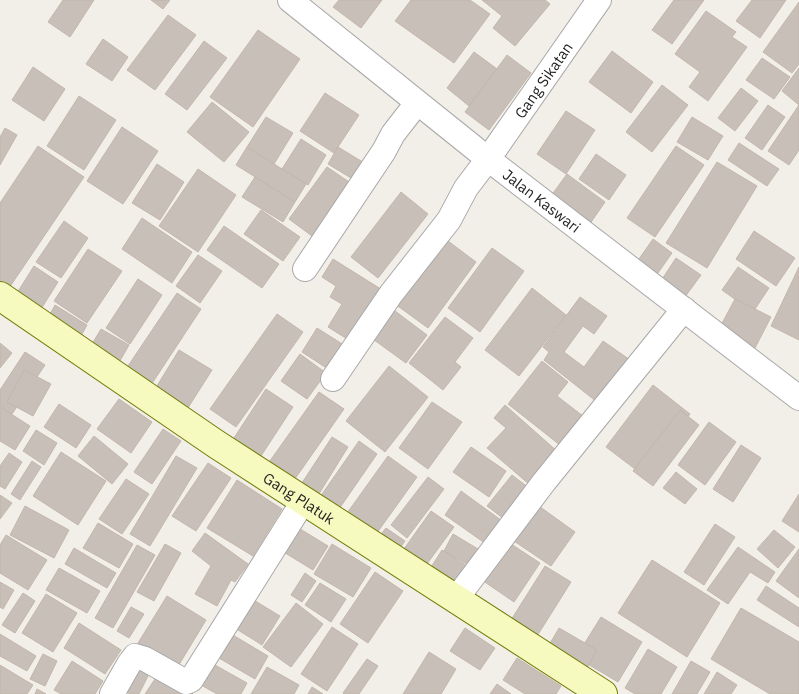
<svg xmlns="http://www.w3.org/2000/svg" width="799" height="694" font-family="'IBM Plex Sans',sans-serif">
<style>
.building{fill:#c7bfb8;stroke:#c4b6ab}
.lines{fill:none;stroke-linecap:round;stroke-linejoin:round}
.street-casing{stroke:#a9a9a9;stroke-width:26}
.secondary-casing{stroke:#707d05;stroke-width:30}
.street{stroke:#fff;stroke-width:24}
.secondary{stroke:#f7fabf;stroke-width:28}
.labels{text-anchor:middle;dominant-baseline:central;stroke-width:4;stroke-linejoin:round;paint-order:stroke}
.street-label{font-size:15px;fill:#222;stroke:#fff}
</style>
<rect width="100%" height="100%" fill="#f2efe9"/>
<g class="building">
<path d="M63,0h31l-24,37 -22,-15z"/>
<path d="M151,0h19l-7,9z"/>
<path d="M339,0h43l-21,28 -28,-21z"/>
<path d="M411,0h59l20,14 -36,49 -59,-42z"/>
<path d="M482,0h63l5,4 -35,42 -22,-18 9,-12z"/>
<path d="M674,0h30l-32,44 -20,-14z"/>
<path d="M752,0h34l-26,38 -24,-17z"/>
<path d="M799,2v62l-7,9 -29,-21z"/>
<path d="M706,11l30,21 -4,5 15,10 -39,54 -19,-14 11,-15 -25,-18z"/>
<path d="M168,15l28,20 -41,55 -28,-20z"/>
<path d="M258,30l42,29 -47,68 -43,-30z"/>
<path d="M103,39l25,18 -16,24 -26,-17z"/>
<path d="M204,41l23,17 -40,52 -22,-16z"/>
<path d="M612,51l41,31 -22,31 -42,-31z"/>
<path d="M474,52l23,17 -28,37 -22,-18z"/>
<path d="M507,55l24,18 -42,57 -24,-18z"/>
<path d="M762,58l28,19 -16,22 -28,-19z"/>
<path d="M33,67l32,22 -21,32 -32,-21z"/>
<path d="M799,68v37l-17,-14z"/>
<path d="M662,85l26,20 -36,47 -26,-20z"/>
<path d="M741,88l17,13 -23,30 -17,-13z"/>
<path d="M325,93l34,22 -25,38 -34,-22z"/>
<path d="M79,96l37,24 -32,50 -37,-24z"/>
<path d="M212,102l37,30 -25,30 -37,-30z"/>
<path d="M768,105l17,12 -23,33 -17,-12z"/>
<path d="M799,105v45l-10,15 -21,-14z"/>
<path d="M566,111l29,19 -29,44 -29,-20z"/>
<path d="M266,117l27,16 -19,31 -27,-17z"/>
<path d="M692,117l31,19 -15,24 -31,-18z"/>
<path d="M122,127l36,24 -35,53 -36,-23z"/>
<path d="M5,128l12,7 -17,30v-28z"/>
<path d="M301,139l25,16 -18,30 -26,-16z"/>
<path d="M739,143l40,26 -12,17 -39,-26z"/>
<path d="M38,146l46,31 -81,120 -3,-2v-92z"/>
<path d="M676,146l28,19 -49,72 -28,-19z"/>
<path d="M247,147l59,37 -11,18 -59,-37z"/>
<path d="M338,147l28,17 -10,17 -28,-17z"/>
<path d="M596,154l30,21 -17,25 -30,-21z"/>
<path d="M717,162l40,24 -50,82 -41,-25z"/>
<path d="M157,164l27,18 -24,38 -28,-17z"/>
<path d="M327,167l28,19 -39,53 -27,-20z"/>
<path d="M198,169l38,26 -38,57 -39,-26z"/>
<path d="M567,174l38,28 -18,26 -39,-28z"/>
<path d="M255,177l40,25 -12,20 -41,-25z"/>
<path d="M401,192l27,22 -50,64 -27,-21z"/>
<path d="M261,210l39,27 -17,24 -39,-27z"/>
<path d="M142,218l50,34 -20,31 -50,-34z"/>
<path d="M64,221l24,17 -27,40 -25,-16z"/>
<path d="M224,226l55,38 -17,24 -55,-38z"/>
<path d="M754,231l41,27 -19,28 -40,-27z"/>
<path d="M444,238l32,24 -48,66 -33,-24z"/>
<path d="M653,239l19,14 -19,27 -19,-14z"/>
<path d="M492,248l32,23 -44,61 -32,-24z"/>
<path d="M88,249l34,22 -35,52 -33,-22z"/>
<path d="M198,255l24,16 -22,32 -24,-17z"/>
<path d="M676,258l25,17 -19,26 -23,-17z"/>
<path d="M333,259l51,32 -32,51 -24,-15 14,-23 -12,-7 6,-11 -14,-9z"/>
<path d="M34,266l24,16 -22,35 -24,-16z"/>
<path d="M738,267l31,21 -16,24 -31,-22z"/>
<path d="M799,267v73l-28,-14z"/>
<path d="M138,279l24,16 -32,49 -24,-16z"/>
<path d="M532,288l34,27 -47,61 -34,-26z"/>
<path d="M177,293l24,16 -52,79 -25,-16z"/>
<path d="M580,297l27,19 -13,18 -11,-8 -19,26 20,15 19,-26 30,21 -31,44 -58,-46 5,-8 -6,-5z"/>
<path d="M735,299l36,18 -16,31 -36,-19z"/>
<path d="M55,305l32,20 -11,20 -31,-21z"/>
<path d="M391,308l36,27 -21,28 -36,-26z"/>
<path d="M277,314l26,18 -67,95 -26,-18z"/>
<path d="M445,317l28,21 -18,24 6,5 -18,23 -34,-27z"/>
<path d="M317,328l30,19 -16,24 -29,-19z"/>
<path d="M101,329l28,16 -12,21 -28,-17z"/>
<path d="M0,343l12,10 -12,15z"/>
<path d="M179,350l33,20 -28,44 -32,-20z"/>
<path d="M25,352l20,13 -33,49 -12,-8v-16z"/>
<path d="M300,354l26,19 -19,26 -26,-18z"/>
<path d="M542,361l26,21 -11,14 31,24 -23,29 -57,-45z"/>
<path d="M389,366l39,31 -43,55 -39,-31z"/>
<path d="M24,370l27,14 -18,32 -26,-14z"/>
<path d="M653,385l37,29 -47,61 -37,-28z"/>
<path d="M266,389l27,18 -34,52 -27,-18z"/>
<path d="M319,392l25,17 -52,74 -25,-18z"/>
<path d="M119,399l33,23 -21,31 -34,-24z"/>
<path d="M432,402l30,20 -34,47 -29,-21z"/>
<path d="M59,404l32,21 -15,23 -32,-21z"/>
<path d="M505,405l53,47 -28,33 -43,-37 19,-20 -12,-10z"/>
<path d="M0,407l30,19 -15,24 -15,-9z"/>
<path d="M680,410l19,15 -46,61 -20,-15z"/>
<path d="M709,422l27,20 -31,43 -27,-20z"/>
<path d="M163,429l18,12 -29,43 -18,-12z"/>
<path d="M36,430l21,13 -13,22 -21,-14z"/>
<path d="M94,436l34,28 -16,20 -34,-28z"/>
<path d="M332,437l16,10 -31,50 -17,-11z"/>
<path d="M359,441l18,13 -38,55 -19,-12z"/>
<path d="M741,445l20,13 -28,44 -20,-13z"/>
<path d="M471,447l35,24 -17,26 -36,-25z"/>
<path d="M61,452l45,29 -28,44 -45,-29z"/>
<path d="M9,453l13,9 -17,27 -5,-3v-20z"/>
<path d="M176,456l21,12 -47,78 -20,-12z"/>
<path d="M388,456l29,21 -43,60 -29,-21z"/>
<path d="M32,461l9,6 -21,33 -9,-6z"/>
<path d="M208,463l23,15 -35,53 -24,-15z"/>
<path d="M676,472l21,17 -12,15 -22,-16z"/>
<path d="M512,475l21,16 -25,31 -21,-16z"/>
<path d="M428,477l16,12 -37,49 -16,-13z"/>
<path d="M126,479l23,15 -27,40 -23,-15z"/>
<path d="M237,480l45,29 -29,47 -46,-28z"/>
<path d="M461,491l44,32 -16,23 -44,-31z"/>
<path d="M799,494v38l-17,-11z"/>
<path d="M0,495l12,8 -12,16z"/>
<path d="M536,504l39,28 -24,34 -40,-27z"/>
<path d="M25,506l44,24 -15,28 -44,-23z"/>
<path d="M431,511l23,16 -33,45 -22,-16z"/>
<path d="M98,523l35,21 -14,24 -36,-20z"/>
<path d="M292,524l36,22 -15,24 -36,-22z"/>
<path d="M715,524l20,13 -31,48 -20,-13z"/>
<path d="M386,528l19,13 -9,12 -19,-14z"/>
<path d="M774,530l21,17 -17,21 -21,-19z"/>
<path d="M205,533l43,31 -13,18 -4,-2 -14,26 -22,-12 16,-28 -19,-15z"/>
<path d="M453,534l30,18 -9,16 -30,-17z"/>
<path d="M6,535l41,25 -19,30 -28,-17v-28z"/>
<path d="M505,540l35,23 -26,39 -35,-24z"/>
<path d="M165,544l16,9 -27,48 -17,-9z"/>
<path d="M332,544l39,24 -18,29 -39,-23z"/>
<path d="M137,545l18,10 -42,73 -18,-10z"/>
<path d="M738,547l37,25 -7,11 -18,-11 -22,32 -21,-14z"/>
<path d="M74,548l42,25 -9,15 -42,-24z"/>
<path d="M799,549v49l-23,-17z"/>
<path d="M442,550l30,19 -12,19 -30,-19z"/>
<path d="M652,560l68,43 -33,54 -69,-44z"/>
<path d="M545,566l26,16 -39,62 -26,-16z"/>
<path d="M59,568l41,23 -13,22 -41,-23z"/>
<path d="M375,572l28,19 -35,52 -28,-19z"/>
<path d="M305,573l11,8 -14,21 -11,-7z"/>
<path d="M0,582l14,8 -11,19 -3,-2z"/>
<path d="M320,583l26,16 -15,23 -26,-17z"/>
<path d="M766,586l33,22v19l-42,-27z"/>
<path d="M23,593l12,8 -20,32 -13,-8z"/>
<path d="M46,594l31,19 -24,39 -31,-19z"/>
<path d="M167,596l39,24 -29,48 -39,-25z"/>
<path d="M247,596l33,20 -18,29 -32,-20z"/>
<path d="M296,603l27,21 -32,43 -28,-20z"/>
<path d="M131,607l13,7 -15,24 -12,-7z"/>
<path d="M741,608l58,34v52h-29l-59,-35z"/>
<path d="M601,617l41,25 -24,40 -42,-25z"/>
<path d="M79,623l42,27 -16,24 -41,-26z"/>
<path d="M332,627l26,17 -31,47 -26,-17z"/>
<path d="M465,628l30,20 -15,22 -30,-19z"/>
<path d="M559,628l38,22 -14,25 -38,-23z"/>
<path d="M226,631l42,25 -13,23 -43,-25z"/>
<path d="M0,634l36,22 -9,15 -27,-15z"/>
<path d="M648,649l29,18 -16,27h-26l-10,-6z"/>
<path d="M429,652l27,17 -15,25h-38z"/>
<path d="M43,654l14,7 -12,25 -15,-7z"/>
<path d="M517,658l44,28 -5,8h-31l-22,-14z"/>
<path d="M367,659l11,7 -19,28h-15l-1,-1z"/>
<path d="M206,660l41,23 -6,11h-24l-23,-13z"/>
<path d="M72,661l31,20 -8,13h-34l-7,-4z"/>
<path d="M691,661l19,11 -13,22h-25z"/>
<path d="M134,664l16,8 -11,22h-9l-9,-5z"/>
<path d="M0,665l33,20 -6,9h-27z"/>
<path d="M267,667l32,18 -5,9h-43z"/>
<path d="M717,672l20,13 -6,9h-27z"/>
<path d="M159,673l34,21h-48z"/>
<path d="M497,684l14,10h-21z"/>
<path d="M312,687l11,7h-15z"/>
<path d="M37,689l9,5h-11z"/>
</g>
<g class="lines">
<defs>
<g id="street">
<path id="s1" d="M290,0l198,159 311,239"/>
<path d="M305,269l79,-118 9,-17 24,-31"/>
<path id="s2" d="M333,379l58,-85 58,-74 17,-32 22,-29 111,-159"/>
<path d="M456,599l88,-117 140,-173"/>
<path d="M112,694l17,-30 6,-8 10,3 41,23 5,-2 113,-180"/>
</g>
<g id="secondary">
<path id="s3" d="M0,296l216,148 387,250"/>
</g>
</defs>
<use href="#street" class="street-casing"/>
<use href="#secondary" class="secondary-casing"/>
<use href="#street" class="street"/>
<use href="#secondary" class="secondary"/>
</g>
<g class="labels">
<g class="street-label">
<text stroke="none"><textPath href="#s2" startOffset="366">Gang Sikatan</textPath></text>
<text stroke="none"><textPath href="#s1" startOffset="322">Jalan Kaswari</textPath></text>
<text stroke="none"><textPath href="#s3" startOffset="361">Gang Platuk</textPath></text>
</g>
</g>
</svg>
